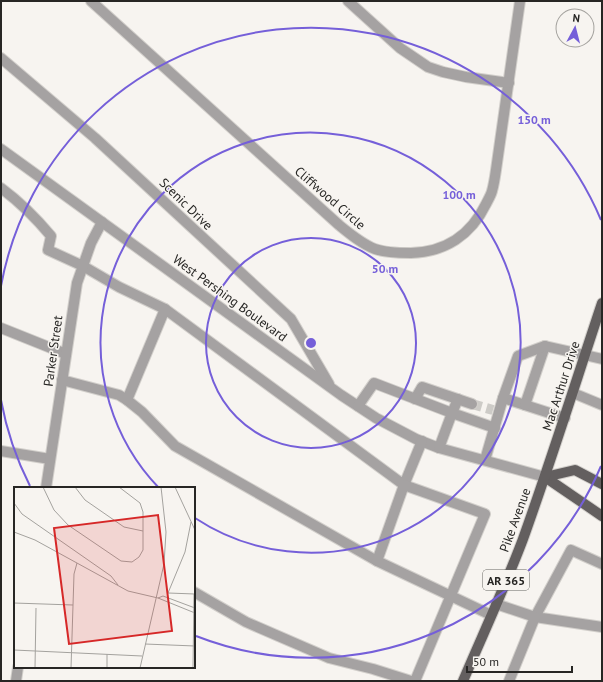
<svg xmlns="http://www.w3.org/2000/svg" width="603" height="682" font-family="'PT Sans',sans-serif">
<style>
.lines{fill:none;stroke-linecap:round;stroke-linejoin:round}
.minor-tunnel{stroke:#cdcbc7;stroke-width:10;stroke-dasharray:10 5;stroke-linecap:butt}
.minor-casing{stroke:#d2cfcb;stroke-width:12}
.major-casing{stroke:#d2cfcb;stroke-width:12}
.minor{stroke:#a5a2a2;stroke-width:10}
.major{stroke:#635f5f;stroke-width:10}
.ring{fill:none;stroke:#755fd9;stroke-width:2}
.labels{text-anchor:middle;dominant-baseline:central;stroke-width:3;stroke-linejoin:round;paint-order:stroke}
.shield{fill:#f7f4f0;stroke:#656461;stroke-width:1}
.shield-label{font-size:12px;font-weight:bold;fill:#272624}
.street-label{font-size:13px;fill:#272624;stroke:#f7f4f0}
.inset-road{fill:none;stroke:#a4a29e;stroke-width:1}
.view{fill:#d62828;fill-opacity:0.15;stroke:#d62828;stroke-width:2}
.inset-edge{fill:none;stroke:#272624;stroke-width:2}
.centre{fill:#755fd9;stroke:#f7f4f0;stroke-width:2}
.ring-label{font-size:12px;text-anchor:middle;font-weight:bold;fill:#755fd9;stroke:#f7f4f0;stroke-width:3;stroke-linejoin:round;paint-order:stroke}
</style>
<rect width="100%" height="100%" fill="#f7f4f0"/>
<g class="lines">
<path class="minor-tunnel" d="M472,404l21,6"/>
<defs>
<g id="minor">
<path d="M91,1l248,224c11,9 23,19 36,24 11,4 25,4 36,4 34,-1 60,-18 75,-49 2,-4 5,-9 6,-13 2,-7 3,-14 4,-21l24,-169"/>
<path d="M348,1l52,47 28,19 15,5 23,5 43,6"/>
<path d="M1,58l94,80 196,181 38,65"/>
<path d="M1,149l340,246 35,23 40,21 23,9 106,29"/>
<path d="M1,188c19,14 35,30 50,48l-3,14 35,16 36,21 46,22 239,176 18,-44"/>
<path d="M1,328l65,26"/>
<path d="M62,380l57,15 8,5 15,12 33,34 202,115"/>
<path d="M573,393l29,12"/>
<path d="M503,398l62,20"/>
<path d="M415,399l7,-12 50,17"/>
<path d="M458,399l-6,14 43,15"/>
<path d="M127,400l38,-91"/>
<path d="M525,405l20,-59"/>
<path d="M358,406l16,-23 78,30 -13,35"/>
<path d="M1,451l49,8"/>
<path d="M485,460l18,-62 15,-42 27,-10 57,13"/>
<path d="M46,488l31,-205 14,-40 11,-21"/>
<path d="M602,564l-31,-14 -36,67 67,10"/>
<path d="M194,592l52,30 83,36 44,11 38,12"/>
<path d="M496,604l39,13 -26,64"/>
<path d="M16,681l2,-14"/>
<path d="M415,681l70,-167 -81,-29 -27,76c38,18 76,36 114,54"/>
</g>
<g id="major">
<path d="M545,477l57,39"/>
<path d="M545,477l30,-7 27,14"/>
<path d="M463,681c20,-47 42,-94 60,-142 28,-78 53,-158 79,-236"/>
</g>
</defs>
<use href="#minor" class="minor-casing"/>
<use href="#major" class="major-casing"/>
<use href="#minor" class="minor"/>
<use href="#major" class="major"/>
</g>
<g class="ring">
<circle cx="311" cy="343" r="105"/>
<path d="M159 488A210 210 0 1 1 195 518"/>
<path d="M601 466A315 315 0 0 1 196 636M30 486A315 315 0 0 1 1 400M1 286A315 315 0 0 1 601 220"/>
</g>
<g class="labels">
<rect class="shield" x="483" y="570" width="46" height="20" rx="3"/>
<g class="shield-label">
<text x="506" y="580">AR 365</text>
</g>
<g class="street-label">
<text transform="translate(330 198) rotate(41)">Cliffwood Circle</text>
<text transform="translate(186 204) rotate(44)">Scenic Drive</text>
<text transform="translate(230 298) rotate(36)">West Pershing Boulevard</text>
<text transform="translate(53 351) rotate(-82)">Parker Street</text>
<text transform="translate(561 386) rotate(-72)">Mac Arthur Drive</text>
<text transform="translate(515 520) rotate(-70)">Pike Avenue</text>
</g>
</g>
<g transform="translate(14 487)">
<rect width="181" height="181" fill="#f7f4f0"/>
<path class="inset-road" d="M29,0l11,23 14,15 53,36 11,1 7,-5 4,-7v-38l-3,-9 -21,-16M61,0l10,13 39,27 19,4M161,0l20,43M0,16l8,11 89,62 7,9M177,35l-6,30 -17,41 27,1M0,45l21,8 93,51 30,7M144,111l37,15M144,111l5,-2 32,12M0,116l59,2M131,157l50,2M0,163l128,6M21,181l1,-60M57,181l3,-94 3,-11M93,181v-14M126,181l24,-104 2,-32 -5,-45M179,181l1,-74"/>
<path class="view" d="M144,28l14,116 -103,13 -15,-116z"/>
<rect width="181" height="181" class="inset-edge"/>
</g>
<circle cx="311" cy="343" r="6" class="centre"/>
<g class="ring-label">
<text x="534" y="124">150 m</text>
<text x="459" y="199">100 m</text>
<text x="385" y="273">50 m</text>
</g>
<rect width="603" height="682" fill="none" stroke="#272624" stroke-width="4"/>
<g transform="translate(575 28) rotate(7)"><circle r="19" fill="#f7f4f0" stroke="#a4a29e"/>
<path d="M0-3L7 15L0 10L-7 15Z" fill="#755fd9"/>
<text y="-6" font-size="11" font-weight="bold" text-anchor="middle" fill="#272624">N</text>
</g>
<path d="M467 666v6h105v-6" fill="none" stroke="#272624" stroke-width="2"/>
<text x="473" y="666" font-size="12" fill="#272624" stroke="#f7f4f0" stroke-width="3" paint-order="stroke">50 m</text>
</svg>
